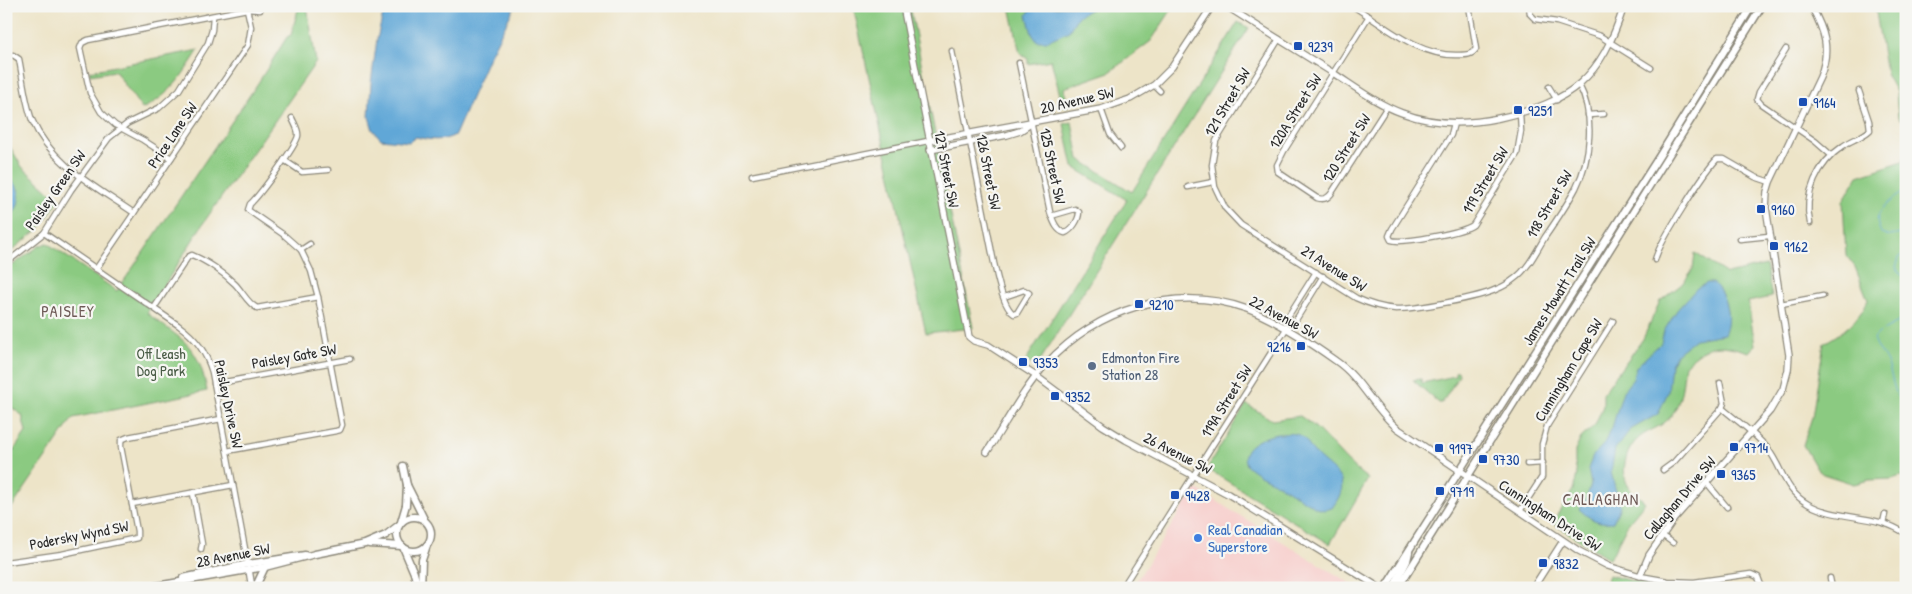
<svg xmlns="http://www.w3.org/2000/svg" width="1912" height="594" font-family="'Patrick Hand',sans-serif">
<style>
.built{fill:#f7d0ce}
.green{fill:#8bca81;stroke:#5b7a56}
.water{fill:#61a7d7;stroke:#466981}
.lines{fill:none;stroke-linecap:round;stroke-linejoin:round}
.stream{stroke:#61a7d7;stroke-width:1}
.minor-casing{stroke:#8c887a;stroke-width:7}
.tertiary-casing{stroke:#8c887a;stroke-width:8}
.secondary-casing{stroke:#8c887a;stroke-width:9}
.minor{stroke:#fff;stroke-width:4.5}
.tertiary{stroke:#fff;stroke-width:5.5}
.secondary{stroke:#fff;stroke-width:6}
.transit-dot{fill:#1a4fb4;stroke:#f6f6f2;stroke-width:2}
.service-dot{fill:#5c6f8a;stroke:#f6f6f2;stroke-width:2}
.shop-dot{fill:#3f7fe0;stroke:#f6f6f2;stroke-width:2}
.labels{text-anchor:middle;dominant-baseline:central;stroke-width:4.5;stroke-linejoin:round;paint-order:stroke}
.transit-label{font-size:15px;fill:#164399;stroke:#f6f6f2;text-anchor:start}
.street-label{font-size:15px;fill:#2b2b2b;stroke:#f6f6f2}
.park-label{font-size:15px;fill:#485b45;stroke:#f6f6f2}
.service-label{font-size:15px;fill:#4e5e75;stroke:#f6f6f2;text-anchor:start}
.shop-label{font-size:15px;fill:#366cbe;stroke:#f6f6f2;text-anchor:start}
.neighbourhood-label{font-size:16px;letter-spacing:1px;fill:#6e5a57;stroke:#f6f6f2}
</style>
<rect width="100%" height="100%" fill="#f6f6f2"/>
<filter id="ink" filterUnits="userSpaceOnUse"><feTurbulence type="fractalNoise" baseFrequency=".02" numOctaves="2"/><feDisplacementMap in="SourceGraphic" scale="10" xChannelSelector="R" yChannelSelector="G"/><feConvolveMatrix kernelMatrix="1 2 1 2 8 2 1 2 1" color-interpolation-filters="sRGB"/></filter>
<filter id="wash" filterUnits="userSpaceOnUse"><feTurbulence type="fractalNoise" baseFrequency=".0096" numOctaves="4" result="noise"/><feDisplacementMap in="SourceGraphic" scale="20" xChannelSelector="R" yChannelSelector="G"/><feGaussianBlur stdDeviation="1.12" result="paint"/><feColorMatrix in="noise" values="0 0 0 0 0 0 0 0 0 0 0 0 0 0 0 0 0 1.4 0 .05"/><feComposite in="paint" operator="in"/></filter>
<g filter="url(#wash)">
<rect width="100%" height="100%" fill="#ede4c8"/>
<path class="built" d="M1195,488l163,100h-226z"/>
<g class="green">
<path d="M299,6h8l9,56 -112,160 -57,91c35,28 51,29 60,78l-134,27 -67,98v-54l20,-30 -4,-17 -16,-11v-105l2,-3 -2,-1v-25l33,-24 8,-3 70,48 141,-208 29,-46 4,-2z"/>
<path d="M853,6h57l63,322 -47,5z"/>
<path d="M1010,6h164l-23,35 -41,31 -46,16 4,19h-5l-12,-47 -23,4v-5l-8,-5z"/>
<path d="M1875,6h31v119l-8,-8 -2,-25 -10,-18z"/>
<path d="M1238,22l11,6 -213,339 -10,-7 101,-160 -54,-33 -9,-43 8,-2 7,37 53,33z"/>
<path d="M199,50c-18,27 -27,44 -57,59l-27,-38 -25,4 -1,-4z"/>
<path d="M6,140l16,27 37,33 -20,29 -28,22 -5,-3z"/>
<path d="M1906,152v329l-5,-5 -9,3 -23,1 -15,4 -31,-10 -6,-5 -14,-24 9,-28 12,-74c20,-11 35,-23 44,-43l-13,-33 -9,-12 -3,-54 15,-25 45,-15z"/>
<path d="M1695,253l32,21 39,-9 6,32 -24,5 7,43 -6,7c-31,-9 -40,-10 -64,13 -3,18 -2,35 -14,51 -8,11 -21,13 -31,21 -14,11 -20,33 -12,49 3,6 12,11 17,16l-17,21 -18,36 -58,-36 21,-33 4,-15 -2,-12v-12l6,-13 14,-13 8,-19v-13l40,-54 17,-38 22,-17 11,-15z"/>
<path d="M1458,371l1,4 -17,28h-3l-26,-23 8,-1 1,4 33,-7v-4z"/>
<path d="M1246,404l26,16 28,-4c7,5 16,11 22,18 15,16 28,32 46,45l-38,65 -121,-74v-5z"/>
<path d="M1609,575l38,10 20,3h-63z"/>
</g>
<g class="water">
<path d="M385,6h130l-26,51 -34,78c-12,7 -26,5 -39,2l-7,5 -28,-3 -8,-9 -4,-13 2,-34 6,-44z"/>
<path d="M1033,6h18l7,2 4,-2h34l-18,10 -9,15 -22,10h-10l-5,-7 -5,-19z"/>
<path d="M6,177c3,2 8,5 10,8 8,13 0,28 -10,37z"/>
<path d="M1707,283h6c13,11 19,35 11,51l-29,5 -18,14 -6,12 -3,27 -10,22 -28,16 -15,19 -4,23 9,35 -7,15c-16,2 -23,-3 -34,-13l7,-9 5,-16 -3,-15 5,-13 10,-11 9,-17 11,-37 10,-12 3,-12 25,-24 3,-12 13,-21 20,-22z"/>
<path d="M1277,434c6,0 13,-1 19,0 11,3 12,13 19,20 20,20 39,24 17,54l-8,2 -8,-2 -35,-22 -21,-11 -14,-10c-8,-19 17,-28 31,-31z"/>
</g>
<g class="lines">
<g class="stream">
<path d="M1906,192c-9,2 -25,16 -28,24 -2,6 1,12 3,17l9,3 16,-3"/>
<path d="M1906,251l-7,7 -3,9 4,7 6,3"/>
<path d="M1906,318l-25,13 -7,7c3,11 11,18 15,29 5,17 4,26 17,40"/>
</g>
</g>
</g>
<g filter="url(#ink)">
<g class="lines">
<defs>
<g id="minor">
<path d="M1353,6c32,20 66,51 106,49 7,0 13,0 17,-6l-7,-43"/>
<path d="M1529,6l1,8 5,5 22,3 43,14 51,32"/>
<path d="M1369,16l-85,135 -7,14 1,7 39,26c6,2 10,1 14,-4l56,-87"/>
<path d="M1279,39l-63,102 -4,24 3,22 10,21 16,17 115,73c13,6 26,10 40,11 20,0 83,-11 101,-20 6,-2 12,-6 17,-10 14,-10 22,-27 31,-42 11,-16 22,-32 31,-49 15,-30 19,-73 3,-103"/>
<path d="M1786,49l-27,43 -2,7 4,5 54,37 16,14"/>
<path d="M952,51l42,212c3,13 9,45 20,51l3,-1 12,-20 -5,-3 -20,7"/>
<path d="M6,56l7,-1 6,4c4,20 6,42 13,61 19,44 64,67 102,93"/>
<path d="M1019,63l31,149c3,8 6,19 15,21 7,-3 14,-13 14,-21l-4,-3 -24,7"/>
<path d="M1154,85l6,6"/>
<path d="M1549,87l8,13"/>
<path d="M1101,109l9,25 11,14"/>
<path d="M1588,115l16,-1"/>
<path d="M1454,123l-3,12 -59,94 -3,7 2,4c11,4 73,-8 82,-15l44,-71 4,-23 -1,-18"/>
<path d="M171,158l-28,-18 -28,-15 -14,-13 -11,-19 -10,-45 2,-5 6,-3 159,-31 13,1"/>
<path d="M284,160l18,12 26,-2"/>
<path d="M752,176l176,-35"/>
<path d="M1188,187l25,-5"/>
<path d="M1810,223c-7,-29 8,-60 33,-77 8,-6 20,-9 27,-16l-1,-9 -10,-30"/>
<path d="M44,233l134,92c18,13 28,27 34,47l36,193"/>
<path d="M1740,239l29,-3"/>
<path d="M301,250l9,-6"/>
<path d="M1655,260c4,-18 49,-87 62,-101h7l31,18 15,5"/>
<path d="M6,263l38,-30 27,-43 38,-52 19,-15 31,-15 20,-18 29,-47 4,-13 1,-14"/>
<path d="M96,269l152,-224 3,-18 -4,-18"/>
<path d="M1781,304l42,-8"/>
<path d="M154,308l34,-51 4,-2c15,6 32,18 43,29 7,7 13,20 22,24l61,-11"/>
<path d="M1286,329l1,-11 29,-46"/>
<path d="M214,384l136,-25"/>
<path d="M1722,408c15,13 33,25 46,41 15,20 16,41 40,55 30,17 69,9 98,30"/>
<path d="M227,451l109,-20 4,-1 2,-5 -24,-128 -7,-26 -10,-21 -17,-15 -36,-25 2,-6c9,-8 46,-58 48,-68 1,-6 -4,-13 -6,-18"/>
<path d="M1527,464l16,-1"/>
<path d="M1663,470l11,-8 48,-54 2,-5 -4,-20"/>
<path d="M1707,483l20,24"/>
<path d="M193,493l9,51 -1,5"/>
<path d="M132,504l101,-19"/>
<path d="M1520,511l22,-34v-33l5,-18 66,-105"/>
<path d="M1883,523l2,-9"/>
<path d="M1662,535l11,8"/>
<path d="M6,562l56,-8 75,-16v-7l-16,-84v-7l7,-3 93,-18"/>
<path d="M1640,576l28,5 26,1 57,-8 7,3 4,11"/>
<path d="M1830,578l2,10"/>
<path d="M1122,588l164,-259 8,-6 29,-47"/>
<path d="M1889,588l17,-4"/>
</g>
<g id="tertiary">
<path d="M903,6l66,331 5,4 14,4 48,31 67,50 23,14 102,54 152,94"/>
<path d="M1226,6c36,23 72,45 107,67 22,14 44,31 69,40 32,12 64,12 97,5 73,-16 102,-40 125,-112"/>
<path d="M928,141l173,-32 29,-10 24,-14 18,-18 40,-61"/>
<path d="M930,150l77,-15 13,-4 12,-8"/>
<path d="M987,452c19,-29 36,-62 59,-88 51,-55 129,-81 201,-55 31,12 61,32 89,52 25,17 37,47 61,67l182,123 29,15 32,10 9,-21 25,-36 96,-108 13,-22 5,-19 1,-15 -23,-147 1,-16 3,-10 50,-105c11,-28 5,-46 -9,-71"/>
<path d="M249,570l3,18"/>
<path d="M1533,588l30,-47"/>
</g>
<g id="secondary">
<path d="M403,466l4,19"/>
<circle cx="414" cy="534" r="17"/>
<path d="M401,522l5,-17 1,-20 17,34"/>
<path d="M369,544l33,2"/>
<path d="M403,547l11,26 4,15"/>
<path d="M183,578l65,-14 57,-9"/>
<path d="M145,588l120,-21 50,-13 50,-10 21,-9 13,-10"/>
<path d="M255,588l10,-21"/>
<path d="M421,588l1,-28 5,-15"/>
<path d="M1385,588l275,-433 92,-149"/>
<path d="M1393,588l14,-27 2,-9"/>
<path d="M1398,588l364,-582"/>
</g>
</defs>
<use href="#minor" class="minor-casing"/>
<use href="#tertiary" class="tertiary-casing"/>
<use href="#secondary" class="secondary-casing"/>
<use href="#minor" class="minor"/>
<use href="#tertiary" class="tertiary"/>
<use href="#secondary" class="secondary"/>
</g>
</g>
<g class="transit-dot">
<rect x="1293" y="41" width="10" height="10" rx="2.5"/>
<rect x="1798" y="97" width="10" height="10" rx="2.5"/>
<rect x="1513" y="105" width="10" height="10" rx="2.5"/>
<rect x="1756" y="204" width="10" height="10" rx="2.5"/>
<rect x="1769" y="241" width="10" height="10" rx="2.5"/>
<rect x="1134" y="299" width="10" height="10" rx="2.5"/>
<rect x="1296" y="341" width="10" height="10" rx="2.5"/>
<rect x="1018" y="357" width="10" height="10" rx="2.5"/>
<rect x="1050" y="391" width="10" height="10" rx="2.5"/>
<rect x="1729" y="442" width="10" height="10" rx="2.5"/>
<rect x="1434" y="443" width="10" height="10" rx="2.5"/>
<rect x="1478" y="454" width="10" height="10" rx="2.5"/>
<rect x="1716" y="469" width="10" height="10" rx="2.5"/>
<rect x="1435" y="486" width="10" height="10" rx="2.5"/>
<rect x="1170" y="490" width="10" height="10" rx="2.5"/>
<rect x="1538" y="558" width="10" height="10" rx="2.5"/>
</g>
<circle class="service-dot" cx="1092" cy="366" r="5"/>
<circle class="shop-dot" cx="1198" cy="538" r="5"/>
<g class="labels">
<g class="transit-label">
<text x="1308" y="46">9239</text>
<text x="1813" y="102">9164</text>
<text x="1528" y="110">9251</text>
<text x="1771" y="209">9160</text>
<text x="1784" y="246">9162</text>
<text x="1149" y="304">9210</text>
<text x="1291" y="346" text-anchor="end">9216</text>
<text x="1033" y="362">9353</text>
<text x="1065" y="396">9352</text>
<text x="1744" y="447">9714</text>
<text x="1449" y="448">9197</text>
<text x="1493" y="459">9730</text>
<text x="1731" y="474">9365</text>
<text x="1450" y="491">9719</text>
<text x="1185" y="495">9428</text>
<text x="1553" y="563">9832</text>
</g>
<g class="street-label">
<text transform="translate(1077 100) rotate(-13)">20 Avenue SW</text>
<text transform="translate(1227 102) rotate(-60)">121 Street SW</text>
<text transform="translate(1295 111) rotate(-58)">120A Street SW</text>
<text transform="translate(172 135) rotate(-56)">Price Lane SW</text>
<text transform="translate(1346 148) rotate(-58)">120 Street SW</text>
<text transform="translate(1053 166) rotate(78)">125 Street SW</text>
<text transform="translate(947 169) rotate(79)">127 Street SW</text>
<text transform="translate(989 172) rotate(79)">126 Street SW</text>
<text transform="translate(1485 180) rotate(-59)">119 Street SW</text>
<text transform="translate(55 190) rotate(-55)">Paisley Green SW</text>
<text transform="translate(1549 204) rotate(-60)">118 Street SW</text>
<text transform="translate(1334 268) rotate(32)">21 Avenue SW</text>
<text transform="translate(1559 291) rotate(-58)">James Mowatt Trail SW</text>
<text transform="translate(1284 317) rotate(28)">22 Avenue SW</text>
<text transform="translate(294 356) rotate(-10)">Paisley Gate SW</text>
<text transform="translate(1568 370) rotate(-59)">Cunningham Cape SW</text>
<text transform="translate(1226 401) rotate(-58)">119A Street SW</text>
<text transform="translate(229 404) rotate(78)">Paisley Drive SW</text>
<text transform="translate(1178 453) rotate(27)">26 Avenue SW</text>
<text transform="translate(1679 498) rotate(-50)">Callaghan Drive SW</text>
<text transform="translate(1550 515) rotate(33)">Cunningham Drive SW</text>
<text transform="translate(79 535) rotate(-11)">Podersky Wynd SW</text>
<text transform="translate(233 555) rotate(-11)">28 Avenue SW</text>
</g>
<g class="park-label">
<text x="161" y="353">Off Leash<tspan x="161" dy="17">Dog Park</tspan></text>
</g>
<g class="service-label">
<text x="1102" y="357">Edmonton Fire<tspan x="1102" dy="17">Station 28</tspan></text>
</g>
<g class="shop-label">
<text x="1208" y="529">Real Canadian<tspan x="1208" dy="17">Superstore</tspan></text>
</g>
<g class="neighbourhood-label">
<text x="68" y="311">PAISLEY</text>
<text x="1601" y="499">CALLAGHAN</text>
</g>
</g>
<rect width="1912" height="594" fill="none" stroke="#f6f6f2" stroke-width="25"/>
</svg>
